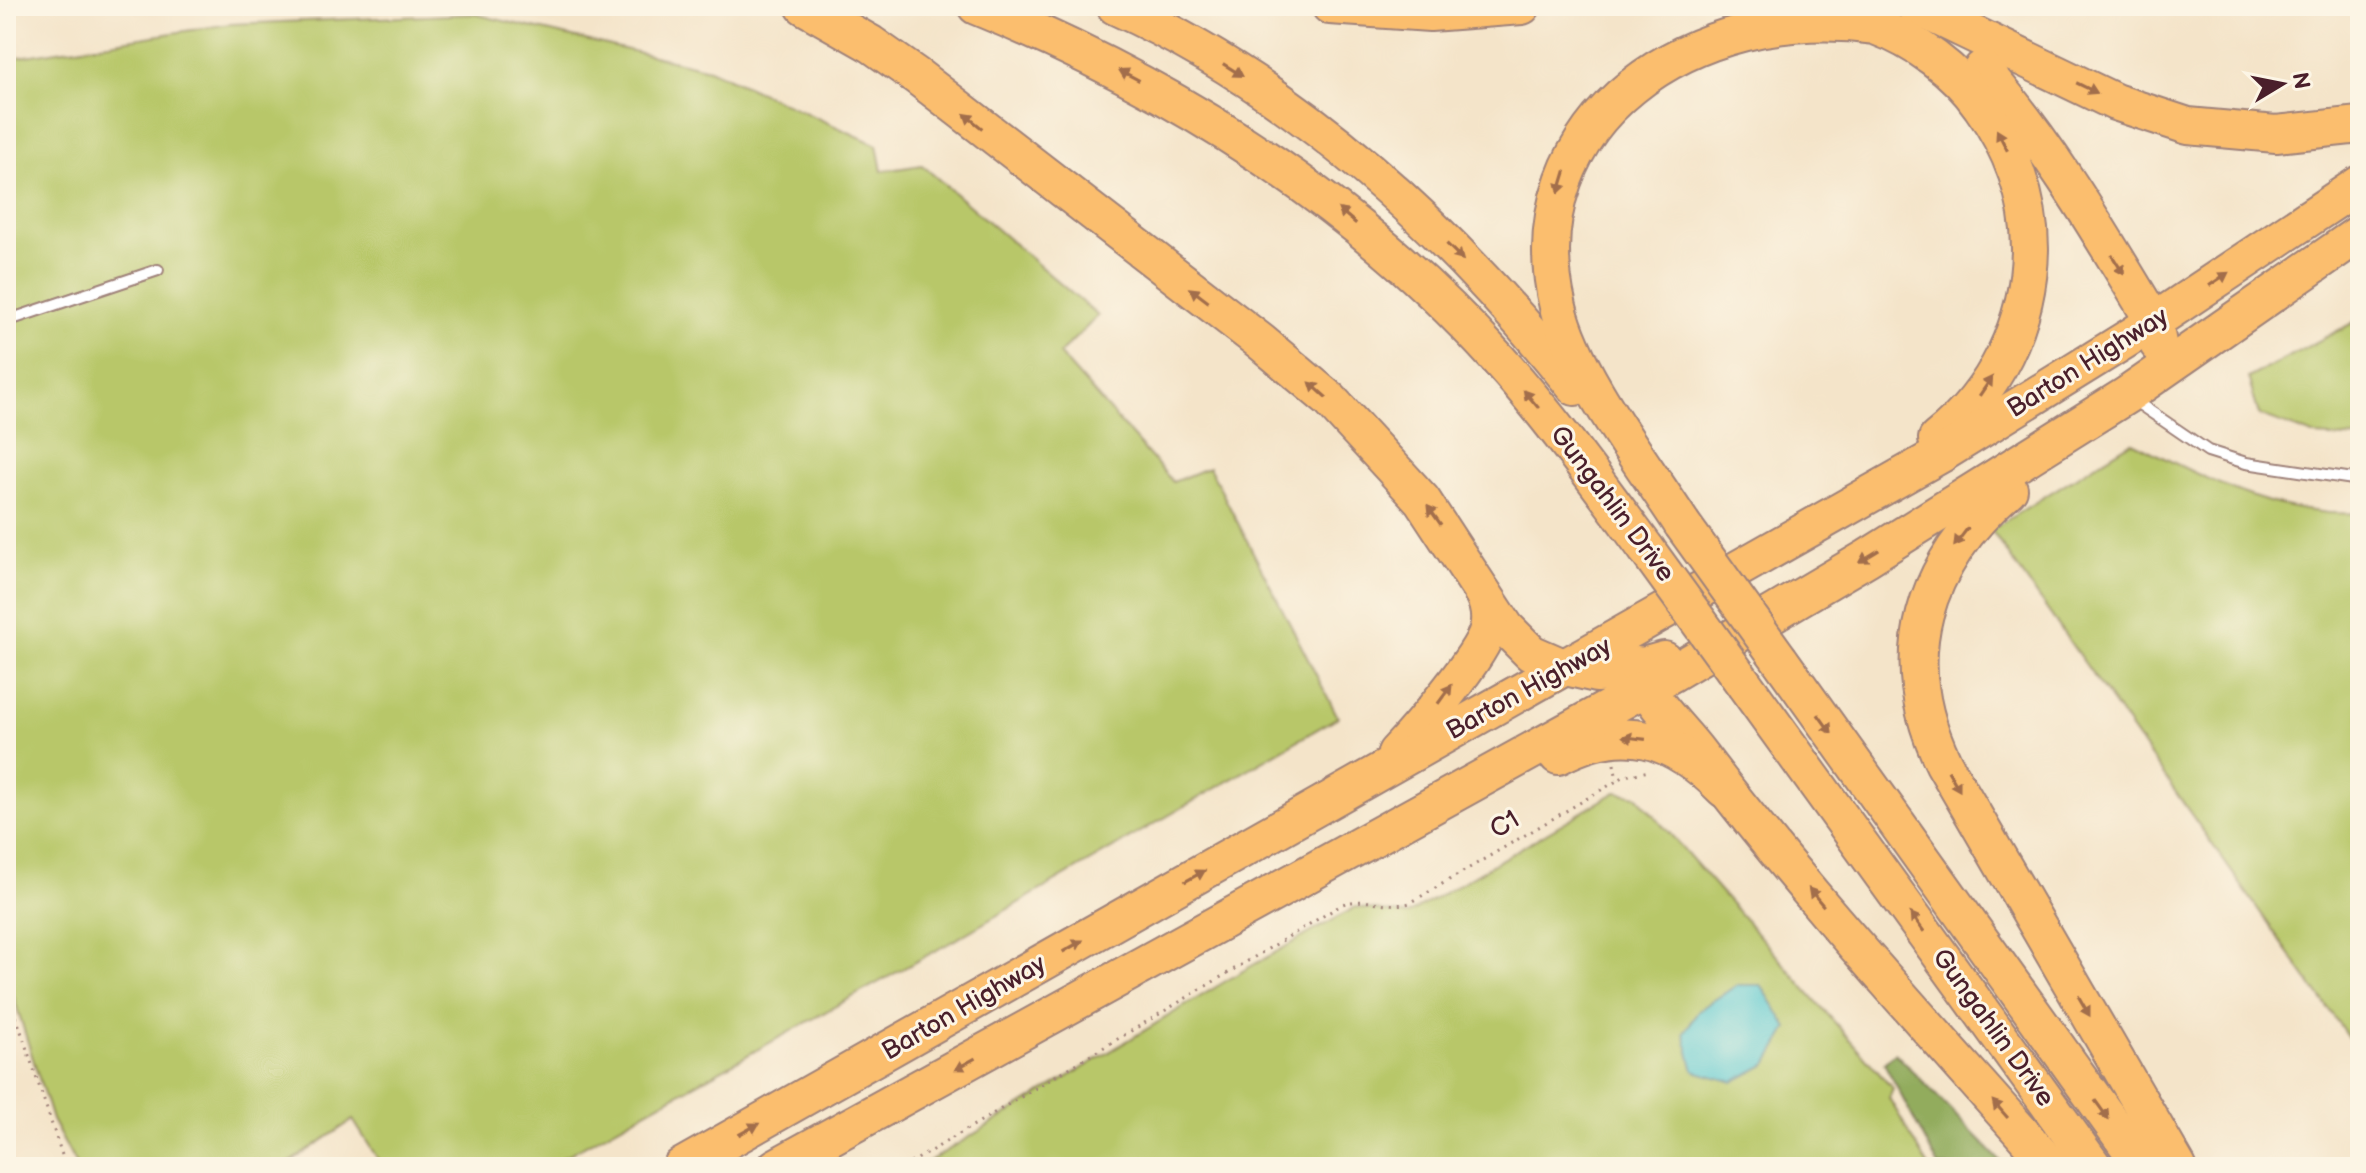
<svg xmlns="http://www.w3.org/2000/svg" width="2366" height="1173" font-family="'Balsamiq Sans',sans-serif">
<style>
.green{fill:#b8c769;stroke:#81734a;stroke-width:2}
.forest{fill:#92ac5d;stroke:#6e6644;stroke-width:2}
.water{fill:#5dcad1;stroke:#54747e;stroke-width:2}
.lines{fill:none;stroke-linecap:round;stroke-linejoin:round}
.lane-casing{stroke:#9f827a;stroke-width:14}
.highway-casing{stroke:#9f827a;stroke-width:40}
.path{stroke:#9f827a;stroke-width:3;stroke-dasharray:2 6;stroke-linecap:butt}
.lane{stroke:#fff;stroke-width:10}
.highway{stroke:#fbbe6e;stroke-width:36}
.highway-bridge-casing{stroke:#9f827a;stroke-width:40;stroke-linecap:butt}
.highway-bridge{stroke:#fbbe6e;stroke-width:36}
.oneway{fill:#a26e4c}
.labels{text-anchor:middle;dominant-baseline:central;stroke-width:6;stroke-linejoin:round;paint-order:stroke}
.street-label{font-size:26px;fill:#4a1f2b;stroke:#fcf5e5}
</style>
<rect width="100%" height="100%" fill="#fcf5e5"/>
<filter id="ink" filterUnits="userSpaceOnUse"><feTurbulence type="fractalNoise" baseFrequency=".0125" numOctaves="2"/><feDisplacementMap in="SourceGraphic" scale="16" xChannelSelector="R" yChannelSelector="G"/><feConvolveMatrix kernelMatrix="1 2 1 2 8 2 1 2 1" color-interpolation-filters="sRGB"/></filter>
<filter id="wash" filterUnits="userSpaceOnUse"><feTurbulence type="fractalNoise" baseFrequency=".006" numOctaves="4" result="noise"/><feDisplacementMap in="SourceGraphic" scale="32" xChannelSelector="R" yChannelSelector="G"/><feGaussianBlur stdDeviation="1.8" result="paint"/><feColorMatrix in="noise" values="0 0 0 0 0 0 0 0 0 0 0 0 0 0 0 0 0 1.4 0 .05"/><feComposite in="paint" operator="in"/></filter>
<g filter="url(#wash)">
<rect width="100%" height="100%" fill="#f4e4c9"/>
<g class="green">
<path d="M474,14l235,55 168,76 5,26 40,-6 176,151 -39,38 114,128 36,-15 129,250 -385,224 -407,226h-163l-30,-47 -70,47h-206l-25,-47 -46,-148v-913l224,-35z"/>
<path d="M2360,319v120l-44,-3 -57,-21 -11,-37z"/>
<path d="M2132,442c74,36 143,76 228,71v541l-369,-524z"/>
<path d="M1616,792l21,4 256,293 -4,9 40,69h-1009l319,-194 117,-66 51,8z"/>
</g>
<path class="forest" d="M1895,1053l111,114h-67l-55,-104z"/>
<path class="water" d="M1737,985h24l27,43 -21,36 -34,18 -39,-11 -10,-38 15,-23z"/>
</g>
<g filter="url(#ink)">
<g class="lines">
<defs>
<g id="lane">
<path d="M6,321l152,-51"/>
<path d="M2132,399l76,52 38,12 114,17"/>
</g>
<g id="highway">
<path d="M804,6l67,38 47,33 343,265 69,58 92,100 84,128 25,25 30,13 35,8 22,-1 46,-13"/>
<path d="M976,6c198,81 378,193 522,353 54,60 101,126 149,191"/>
<path d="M1115,6c184,83 336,225 460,381"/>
<path d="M1330,6l100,7 92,-7"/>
<path d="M1915,6l200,96 73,24 88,8 84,-9"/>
<path d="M1982,69c67,75 120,167 172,253l4,22"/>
<path d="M2009,489c-86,74 -117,169 -65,275l234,403"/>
<path d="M1682,524c-39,-61 -108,-149 -124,-217 -45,-187 137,-307 317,-281 41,15 81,44 106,80 30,41 49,92 49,143 -1,74 -35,144 -93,190"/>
<path d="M1780,660l363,507"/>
<path d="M1637,665c9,35 41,61 62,89 109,144 233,277 353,413"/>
<path d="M1745,685l349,482"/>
<path d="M1396,753c20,-21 86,-98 92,-124 3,-12 0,-25 -5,-36"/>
<path d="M1558,756c67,-35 114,-19 166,33"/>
<path d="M681,1167l1262,-714 192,-119 225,-150"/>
<path d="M776,1167l895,-493 196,-116 260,-163 233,-162"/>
</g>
</defs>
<use href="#lane" class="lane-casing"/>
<use href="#highway" class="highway-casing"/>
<g class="path">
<path d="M1614,764l3,16"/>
<path d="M6,986l60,181"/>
<path d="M904,1167l439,-263c23,-8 44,5 67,-1l215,-127 24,-5"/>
</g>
<use href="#lane" class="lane"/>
<use href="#highway" class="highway"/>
<defs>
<g id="highway-bridge">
<path d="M1682,524l98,136"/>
<path d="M1647,550l98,135"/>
</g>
</defs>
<use href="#highway-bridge" class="highway-bridge-casing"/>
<use href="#highway-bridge" class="highway-bridge"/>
</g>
<defs><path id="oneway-solid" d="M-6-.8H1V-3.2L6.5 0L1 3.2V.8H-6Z" transform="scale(2)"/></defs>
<g class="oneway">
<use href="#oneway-solid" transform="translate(1233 70) rotate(32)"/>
<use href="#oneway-solid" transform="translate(1129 75) rotate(-152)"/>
<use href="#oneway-solid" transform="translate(2087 88) rotate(26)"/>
<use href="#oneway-solid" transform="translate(973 121) rotate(-141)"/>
<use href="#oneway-solid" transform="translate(2002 140) rotate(-117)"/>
<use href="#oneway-solid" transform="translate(1562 182) rotate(107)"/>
<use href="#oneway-solid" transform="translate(1347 216) rotate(-140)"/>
<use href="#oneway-solid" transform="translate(1455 252) rotate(45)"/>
<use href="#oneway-solid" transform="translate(2118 265) rotate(58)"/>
<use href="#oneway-solid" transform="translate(2219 279) rotate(-34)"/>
<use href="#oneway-solid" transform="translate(1199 295) rotate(-143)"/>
<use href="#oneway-solid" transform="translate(1986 386) rotate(-56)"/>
<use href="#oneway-solid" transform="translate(1318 390) rotate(-138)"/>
<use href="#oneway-solid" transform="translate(1531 399) rotate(-130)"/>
<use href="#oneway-solid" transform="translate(1434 515) rotate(-126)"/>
<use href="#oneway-solid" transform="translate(1961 537) rotate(127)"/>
<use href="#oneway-solid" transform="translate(1869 556) rotate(149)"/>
<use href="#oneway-solid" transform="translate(1445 694) rotate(-54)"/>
<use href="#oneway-solid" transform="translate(1825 724) rotate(54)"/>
<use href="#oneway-solid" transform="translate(1634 738) rotate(-173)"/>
<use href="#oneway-solid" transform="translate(1954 781) rotate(60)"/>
<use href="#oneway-solid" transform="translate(1195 876) rotate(-29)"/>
<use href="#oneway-solid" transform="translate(1816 897) rotate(-130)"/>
<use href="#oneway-solid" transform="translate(1917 922) rotate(-126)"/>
<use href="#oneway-solid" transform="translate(1073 946) rotate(-30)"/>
<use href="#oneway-solid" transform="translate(2084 1006) rotate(60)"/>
<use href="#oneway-solid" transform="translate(965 1064) rotate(151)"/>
<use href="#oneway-solid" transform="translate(2000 1109) rotate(-131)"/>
<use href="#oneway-solid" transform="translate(2102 1110) rotate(54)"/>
<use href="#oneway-solid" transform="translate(749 1129) rotate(-29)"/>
</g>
</g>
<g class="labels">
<g class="street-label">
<text transform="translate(2088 363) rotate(-32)">Barton Highway</text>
<text transform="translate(1612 504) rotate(53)">Gungahlin Drive</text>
<text transform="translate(1529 689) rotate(-29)">Barton Highway</text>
<text transform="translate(1505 825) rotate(-31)">C1</text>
<text transform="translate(964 1008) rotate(-30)">Barton Highway</text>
<text transform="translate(1993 1028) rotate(54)">Gungahlin Drive</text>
</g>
</g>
<rect width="2366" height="1173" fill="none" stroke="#fcf5e5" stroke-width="32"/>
<g transform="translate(2282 84) rotate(80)" stroke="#fcf5e5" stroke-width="6" paint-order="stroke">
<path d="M0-6L14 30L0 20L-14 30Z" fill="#4a1f2b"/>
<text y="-12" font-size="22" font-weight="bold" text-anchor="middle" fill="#4a1f2b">N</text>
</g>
</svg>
